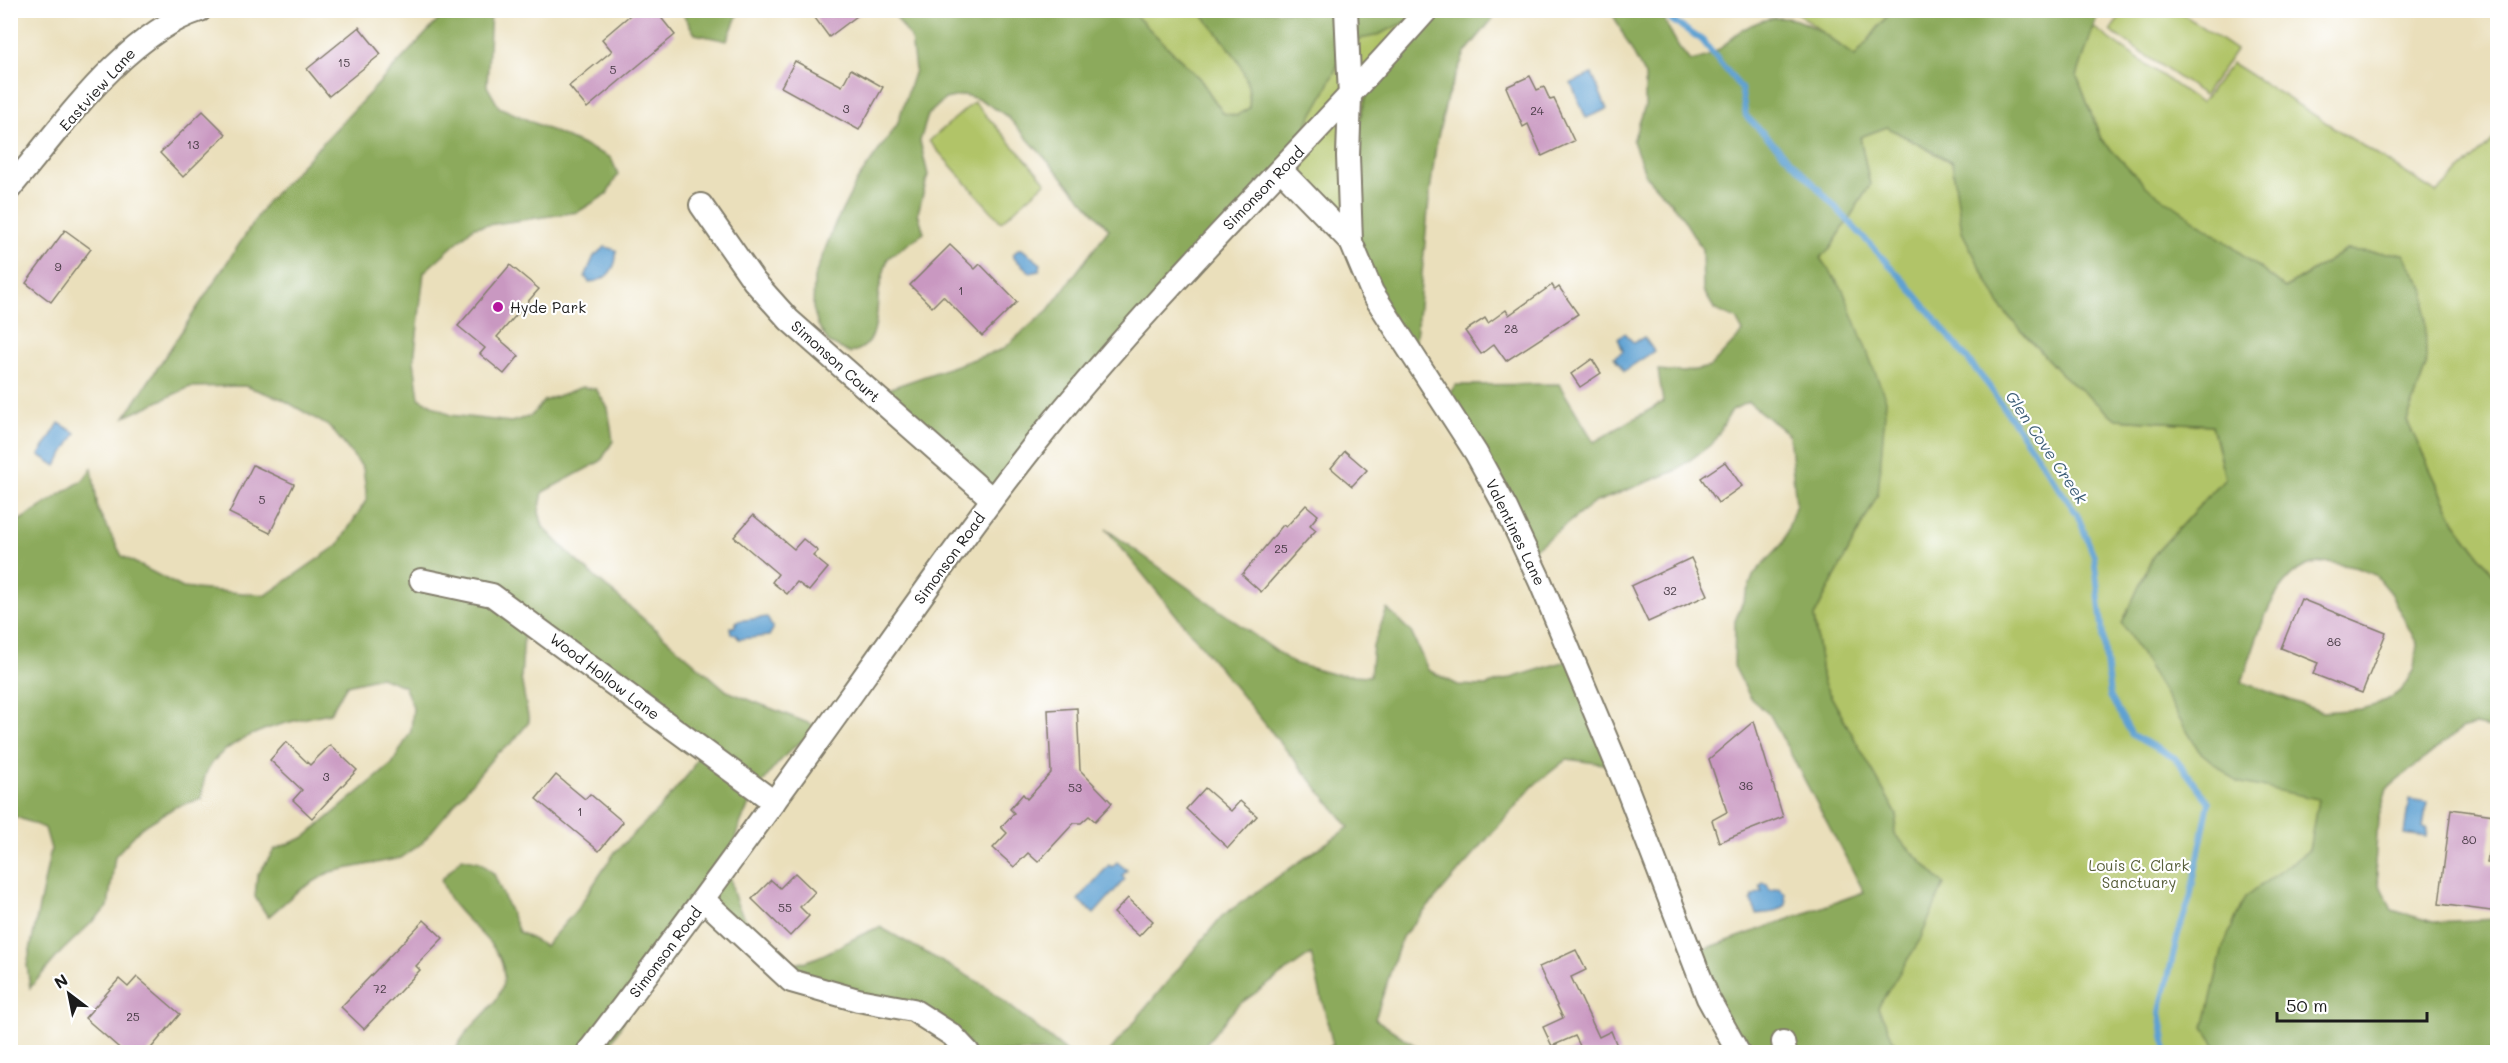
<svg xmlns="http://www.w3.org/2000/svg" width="2508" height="1063" font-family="Mali,sans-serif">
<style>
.green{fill:#b1c467;stroke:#667042;stroke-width:1.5}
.forest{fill:#8caa5c;stroke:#54633c;stroke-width:1.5;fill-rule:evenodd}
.water{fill:#5ea1d2;stroke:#3d5e77;stroke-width:1.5}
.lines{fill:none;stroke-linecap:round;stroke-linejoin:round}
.stream{stroke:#5ea1d2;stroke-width:6}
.building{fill:#c998c1}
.minor-casing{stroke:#837e6c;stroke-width:26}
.minor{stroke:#fff;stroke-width:22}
.poi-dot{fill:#b5179e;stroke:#fff;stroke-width:2}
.labels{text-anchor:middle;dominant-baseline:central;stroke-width:4.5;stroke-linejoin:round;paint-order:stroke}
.number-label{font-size:12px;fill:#473b45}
.street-label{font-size:15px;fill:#1c1c1c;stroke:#fff}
.poi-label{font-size:15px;fill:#1c1c1c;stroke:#fff;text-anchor:start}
.park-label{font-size:15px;fill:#585f3a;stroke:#fff}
.water-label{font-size:16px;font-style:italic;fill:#3d5e77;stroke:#fff}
</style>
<rect width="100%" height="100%" fill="#fff"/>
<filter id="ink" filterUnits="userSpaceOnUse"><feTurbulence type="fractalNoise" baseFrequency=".0167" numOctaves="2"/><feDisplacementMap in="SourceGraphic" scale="12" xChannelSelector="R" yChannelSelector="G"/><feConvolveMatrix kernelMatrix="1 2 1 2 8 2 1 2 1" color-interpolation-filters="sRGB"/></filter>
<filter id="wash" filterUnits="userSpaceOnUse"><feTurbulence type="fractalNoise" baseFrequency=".008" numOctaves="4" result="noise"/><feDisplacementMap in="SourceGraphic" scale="24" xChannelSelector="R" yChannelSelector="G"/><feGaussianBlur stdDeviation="1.35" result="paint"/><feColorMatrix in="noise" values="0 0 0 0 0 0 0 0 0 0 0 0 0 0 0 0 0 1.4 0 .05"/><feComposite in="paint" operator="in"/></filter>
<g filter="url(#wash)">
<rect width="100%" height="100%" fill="#eadfbb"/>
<g class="green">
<path d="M1131,11h68c23,28 55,58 50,97l-13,8 -13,-3 -23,-34z"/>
<path d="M1431,11h4l-67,81 -20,64 3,86 -70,-72 44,-78 24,-51z"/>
<path d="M1795,11h82l9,7 -31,39z"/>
<path d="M2124,11h54l58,39 -32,45 -94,-64z"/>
<path d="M2093,27l108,76 31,-40 205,130 60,-57v443l-42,-57 -48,-101 19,-55 -80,-116 -61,38 -60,-47 -79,-54 -45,-48 -24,-63z"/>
<path d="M974,102l72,80 -45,40 -72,-81z"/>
<path d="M1887,127l65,36 11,69 39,77 59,65 55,45 96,6 13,53 -72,78 -15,69 219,212 48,214 92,1h-747l-52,-100 166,-60 29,-58 4,-19 -74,-133 -9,-65 64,-123 -50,-224 -8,-12 10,-9 40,-64 -10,-48z"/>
</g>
<g class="forest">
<path d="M447,11h44l-4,75 12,21 106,48 6,3 7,16 -11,20 -29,18 -104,15 -50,45 -10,89 5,37 31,17 61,7 20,-6 13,-15 38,-14 14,2 12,19 5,33 -12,20 -58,31 -4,20 4,15 37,37 147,127 99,39c-10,5 -25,10 -33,18 -41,38 -82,108 -52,164 10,20 31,35 44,53 36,-2 62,-27 95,-38l104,58 83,67h-94l-20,-22 -159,-51 -89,-79 -48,62 -51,90h-151c8,-22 27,-32 40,-51 30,-44 -23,-69 -44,-100 -4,-7 -7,-14 -10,-21l21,-22 18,4 14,12 25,58 26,14 33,-38 37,-56 45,-44 30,-36 8,-16 -173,-136 -4,58 8,44 -18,22 -15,10 -74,89 -21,15 -71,14 -32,19 -30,26 -13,-20 2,-21 18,-27 30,-12 87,-73 19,-33 2,-24 -9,-21 -24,-9 -33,8 -17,28c-38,8 -103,20 -123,58 -4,8 -4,20 -6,28l-26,8 -34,21 -26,28 -7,51 -46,44 -32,37 -3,-23 24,-116 -6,-21 -34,-13v-289l72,-46 9,-12 6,42 24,46 61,32 83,7 72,-50 29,-46 -4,-31 -33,-41 -48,-28 -37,-13 -55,1 -65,30 142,-215z"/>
<path d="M681,11h58l-12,30 -32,-7z"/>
<path d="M892,11h239l69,68 23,34 13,3 13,-8c5,-39 -27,-69 -50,-97h232l-56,25 -26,5 -24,51 -44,78 -289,329 -113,-107 124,-43 45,-39 61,-81 -102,-113 -26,-16 -17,-5 -19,4 -17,16 -8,26 8,34 -10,38 6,20 -36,25c-3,11 -7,22 -9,33 -4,26 2,55 -29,62l-21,-10 -11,-18 -5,-17 1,-30 20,-52 23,-45 40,-56 18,-55 -4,-31z"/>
<path d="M1435,11h64l-34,42 -18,44 -11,49 -7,54 -15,159 -63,-117 -3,-86 20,-64z"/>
<path d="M1611,11h48l20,36 11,14c23,-4 29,-11 46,-27 50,-34 77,-9 119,23l36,-46h208l-22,65 24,63 46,48 78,54 60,47 61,-38 57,4 22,36 1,76 -19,55 48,101 42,57v151l-22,-5 -14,4 -74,60 -9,31 -3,45 4,18 13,27 41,12 64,-3v133h-277l-16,-24 19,-81 22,-50 64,-47 9,-51 -81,-17 -38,-31 -77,-128 31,-67 72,-78 -13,-53 -96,-6 -55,-45 -59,-65 -40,-77 -10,-70 -65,-35 -27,10 10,48 -40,64 -10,9 23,32 43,110 -8,94 -64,123 9,65 74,133 -3,19 50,50 -24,56 -42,67 21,45h-161l-47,-98 173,-62 -94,-177 -19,-16 -17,-33 1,-45 19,-47 29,-31 13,-39 -7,-69 -41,-33 -16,8 -19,33 -38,28 -81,32 -66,51 -86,-152 14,-17 103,-1 35,58 69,-40 -5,-32 26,2 26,-5 33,-35 -7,-13 -21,-9 -12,-20 -1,-41 -23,-37 -33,-36 -13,-35 12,-35v-30zM2328,562l30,6 17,7 15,18 27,51 -3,25 -13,22 -22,13 -18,5 -39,3 -80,-30c13,-35 27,-103 67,-117 6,-2 13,-2 19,-3z"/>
<path d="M1106,529l187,134 40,11 37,2 3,-30 14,-37 24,23 17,38 30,15 27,1 88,-27 45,107 -51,-7 -34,27 -131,151 -27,82 50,33h-106l14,-7 -22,-91 -74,52 -38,46h-90l113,-136 127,-89z"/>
</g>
<g class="water">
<path d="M1592,74l15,35 -21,9 -15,-35z"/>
<path d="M605,247l11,3c2,17 -9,32 -27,32l-4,-5 9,-21z"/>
<path d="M1018,249h4l19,15 -2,7 -8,2 -17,-15 -1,-3z"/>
<path d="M1624,333l10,10 10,-6 10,14 -30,20 -10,-14 9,-6 -5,-13z"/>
<path d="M59,423l17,10 -20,33 -17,-11z"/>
<path d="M767,617l6,12 -4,7 -30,3 -4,-5h-4l-1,-7h4l3,-6z"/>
<path d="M2409,799l18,3 -4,25 4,1 -1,9 -22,-3z"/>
<path d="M1117,862l10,8 -5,6 3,3 -31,35 -16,-14 31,-35 3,2z"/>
<path d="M1763,883l4,1 3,6 9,-2 6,5 1,12 -11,7 -18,2 -6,-13 2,-6 9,-3 -2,-6z"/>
</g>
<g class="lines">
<path class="stream" d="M1656,10l46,30 39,48 5,28 66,66 94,101 83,103 88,128 17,42 16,140 22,39 43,23 34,44 -19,96 -12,36 -18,78 7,40"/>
</g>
<g id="blocks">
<g class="building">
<path d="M636,10h19l20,25 -88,73 -18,-22 43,-35 -10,-12z"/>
<path d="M825,10h40l-36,27 -14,-19z"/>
<path d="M359,27l22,27 -52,42 -22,-27z"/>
<path d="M795,61l47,25 9,-17 32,18 -24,43 -78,-43z"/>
<path d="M1530,76l7,14 7,-3 6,13 4,-1 20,42 -32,15 -14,-32 -5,3 -17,-40z"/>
<path d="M203,111l23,23 -43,43 -23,-24z"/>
<path d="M65,230l26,19 -40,53 -25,-19z"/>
<path d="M950,245l25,24 5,-5 37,38 -35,34 -39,-40 -11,11 -22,-22z"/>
<path d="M510,265l29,24 -42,48 22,19 -15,18 -24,-20 5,-6 -27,-22z"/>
<path d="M1552,285l3,5 4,-3 19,27 -72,47 -12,-17 -13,10 -16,-23 20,-13 3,5 18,-13 3,5z"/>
<path d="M1592,359l9,14 -21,14 -9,-13z"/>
<path d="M1345,451l22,19 -15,16 -21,-18z"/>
<path d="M1725,462l17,24 -24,17 -17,-25z"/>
<path d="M253,465l41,19 -24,49 -41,-20z"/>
<path d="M1306,505l12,10 -8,10 6,5 -55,62 -19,-17 41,-50 3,2z"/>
<path d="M753,515l41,34 9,-10 15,12 -5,5 15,12 -19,23 -12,-9 -10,12 -15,-12 6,-8 -44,-37z"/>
<path d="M1691,558l17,37 -60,27 -17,-36z"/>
<path d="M2301,599l85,34 -24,60 -49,-19 5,-11 -37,-15z"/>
<path d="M1077,708l3,62 32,33 -17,18 -6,-5 -8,7h-7l-36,39 -10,-9 -14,14 -21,-19 14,-15 -6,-6 13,-14 -4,-4 13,-15 4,5 24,-26 -3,-63z"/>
<path d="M1754,721l29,96 -64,25 -7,-22 15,-8 -18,-53z"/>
<path d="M286,742l24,23 20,-20 27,25 -45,48 -19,-18 9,-10 -32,-30z"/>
<path d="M556,775l29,24 5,-5 33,28 -24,29 -63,-52z"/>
<path d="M1205,788l26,23 9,-10 17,15 -29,32 -42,-39z"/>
<path d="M2451,809l43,6 -7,48 11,2v47l-59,-8z"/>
<path d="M795,873l20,19 -15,15 9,9 -19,20 -38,-37 19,-19 9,8z"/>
<path d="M1128,898l25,23 -14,15 -25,-23z"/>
<path d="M424,920l19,18 -27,28 4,4 -56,59 -23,-22z"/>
<path d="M1576,950l10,20 -15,7 28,60 12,-6 9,22h-53l13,-7 -5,-10 -23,10 -9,-19 20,-9 -24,-51z"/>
<path d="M137,977l43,37 -33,39h-22l-40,-35 34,-39 9,8z"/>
</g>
</g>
</g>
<g filter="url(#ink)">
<use href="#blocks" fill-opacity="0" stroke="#837e6c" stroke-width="1.5"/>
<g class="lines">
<defs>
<g id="minor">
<path d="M1346,10l4,86 -2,60 3,86 21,50 104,161 30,55 34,73 86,205 82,212 30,54"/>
<path d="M1281,170l70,72"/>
<path d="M10,188c52,-61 113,-153 190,-178"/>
<path d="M701,205l53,76 35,39 203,179"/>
<path d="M421,580l71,15 282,207"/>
<path d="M704,900l87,81 67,19 55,10 39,25 16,17"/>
<path d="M1783,1042l2,10"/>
<path d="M588,1052c90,-117 177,-237 263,-357 64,-90 127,-180 196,-266 119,-146 255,-278 380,-419"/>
</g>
</defs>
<use href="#minor" class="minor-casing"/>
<use href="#minor" class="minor"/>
</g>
</g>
<circle class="poi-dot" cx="498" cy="307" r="6"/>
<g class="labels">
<g class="number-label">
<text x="344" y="62">15</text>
<text x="613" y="69">5</text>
<text x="846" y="108">3</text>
<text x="1537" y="110">24</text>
<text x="193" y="144">13</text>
<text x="58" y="266">9</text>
<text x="961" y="290">1</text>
<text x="1511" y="328">28</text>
<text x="262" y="499">5</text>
<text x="1281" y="548">25</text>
<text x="1670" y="590">32</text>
<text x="2334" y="641">86</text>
<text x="326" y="776">3</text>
<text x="1746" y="785">36</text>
<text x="1075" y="787">53</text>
<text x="580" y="811">1</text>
<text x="2469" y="839">80</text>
<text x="785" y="907">55</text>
<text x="380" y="988">72</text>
<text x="133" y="1016">25</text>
</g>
<g class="street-label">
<text transform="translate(97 89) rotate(-48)">Eastview Lane</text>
<text transform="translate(1263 188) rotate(-46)">Simonson Road</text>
<text transform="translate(836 361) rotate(42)">Simonson Court</text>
<text transform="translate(1516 532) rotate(64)">Valentines Lane</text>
<text transform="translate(949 558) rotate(-54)">Simonson Road</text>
<text transform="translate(605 676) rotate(37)">Wood Hollow Lane</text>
<text transform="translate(665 952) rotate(-53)">Simonson Road</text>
</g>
<g class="poi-label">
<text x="510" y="307">Hyde Park</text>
</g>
<g class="park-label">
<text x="2139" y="865">Louis C. Clark<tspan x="2139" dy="17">Sanctuary</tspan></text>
</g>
<g class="water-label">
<text transform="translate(2047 447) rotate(56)">Glen Cove Creek</text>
</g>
</g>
<rect width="2508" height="1063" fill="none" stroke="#fff" stroke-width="36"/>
<g transform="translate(69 994) rotate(328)" stroke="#ffffff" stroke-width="4.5" paint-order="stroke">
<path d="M0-4.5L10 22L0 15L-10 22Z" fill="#1c1c1c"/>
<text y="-9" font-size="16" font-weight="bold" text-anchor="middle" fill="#1c1c1c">N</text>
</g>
<path d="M2277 1012v9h150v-9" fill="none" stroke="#1c1c1c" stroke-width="3"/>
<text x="2286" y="1012" font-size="18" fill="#1c1c1c" stroke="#ffffff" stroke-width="4.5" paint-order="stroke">50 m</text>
</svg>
